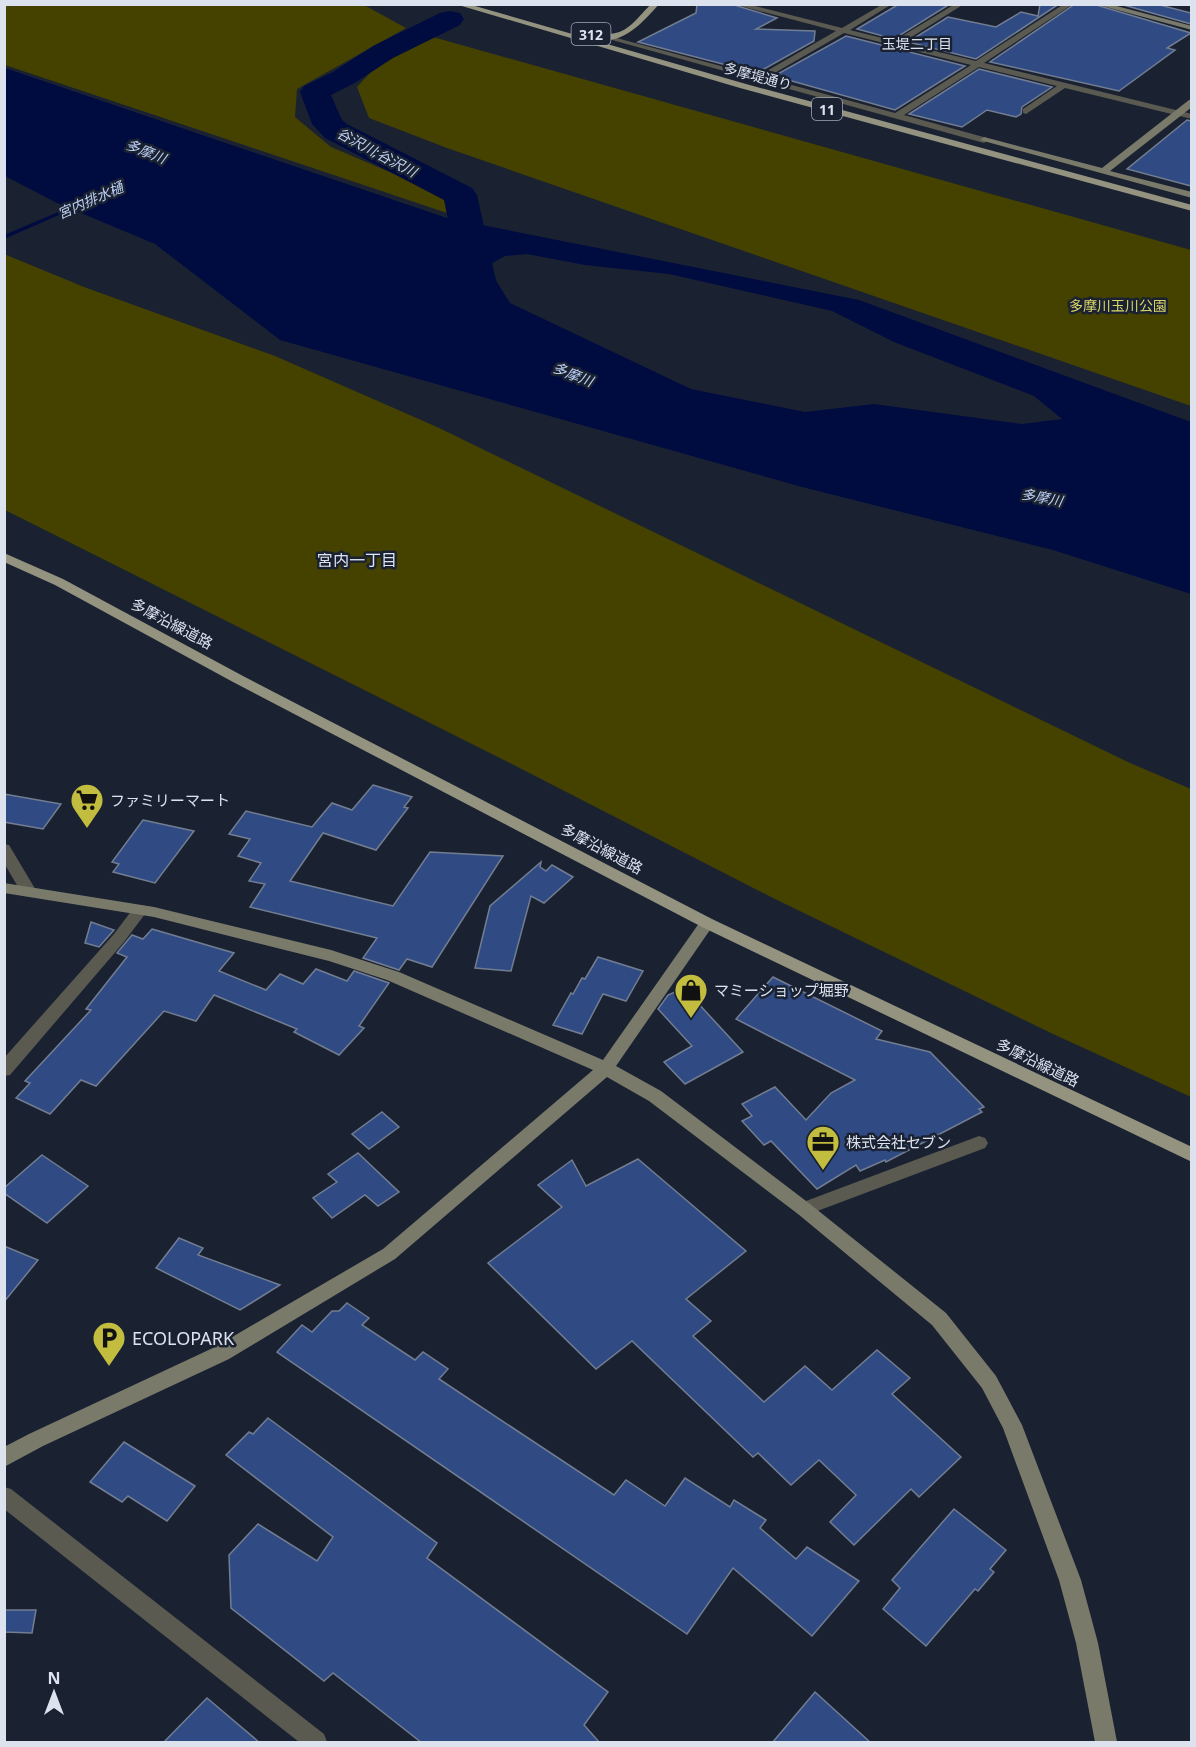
<svg xmlns="http://www.w3.org/2000/svg" width="1196" height="1747" font-family="'Noto Sans','Noto Sans JP',sans-serif">
<style>
.green{fill:#454200}
.water{fill:#000b40;fill-rule:evenodd}
.lines{fill:none;stroke-linecap:round;stroke-linejoin:round}
.stream{fill:#000b40;fill-rule:evenodd}
.river{fill:#000b40;fill-rule:evenodd}
.building{fill:#304b84;stroke:#727d91;stroke-width:1.5}
.street{fill:#5a5a51;fill-rule:evenodd}
.secondary{fill:#7a7a6b;fill-rule:evenodd}
.primary{fill:#93937f;fill-rule:evenodd}
.labels{text-anchor:middle;dominant-baseline:central;stroke-width:5;stroke-linejoin:round;paint-order:stroke}
.shield{fill:#1a2232;stroke:#a2a8b6;stroke-width:1.5}
.shield-label{font-size:14px;font-weight:bold;fill:#dce2ee}
.far-neighbourhood-label{font-size:14px;fill:#dce2ee;stroke:#1a2232}
.far-street-label{font-size:14px;fill:#dce2ee;stroke:#1a2232}
.far-water-label{font-size:14px;font-style:italic;fill:#bfd1f4;stroke:#1a2232}
.far-park-label{font-size:14px;fill:#d8d468;stroke:#1a2232}
.street-label{font-size:15px;fill:#dce2ee;stroke:#1a2232}
.poi-label{font-size:15px;fill:#dce2ee;stroke:#1a2232;text-anchor:start}
.neighbourhood-label{font-size:16px;fill:#dce2ee;stroke:#1a2232}
.near-poi-label{font-size:18px;fill:#dce2ee;stroke:#1a2232;text-anchor:start}
</style>
<rect width="100%" height="100%" fill="#1a2232"/>
<g class="green">
<path d="M5,4l359,1 42,23 -109,61 -2,28 36,30 115,49 10,16 -6,2 -445,-149z"/>
<path d="M433,37l758,213v156l-744,-258 -78,-30 -12,-31 24,-26z"/>
<path d="M4,254l80,33 191,69 162,71 693,336 61,26v308l-138,-63 -280,-136 -265,-136 -503,-252z"/>
</g>
<path class="water" d="M5,68l442,150 412,82 332,122v172l-138,-44 -251,-63 -522,-147 -125,-96 -98,-41 -52,-27zM527,254l58,11 84,9 163,37 62,31 140,54 28,23 -40,5 -148,-20 -69,8 -114,-23 -181,-86 -23,-37 18,-10z"/>
<g class="lines">
<path class="stream" d="M77,204l5,1 -78,34v-4z"/>
<path class="river" d="M450,11l10,2 4,6 -4,6 -67,33 -40,26 -22,11 11,25 5,4 125,64 5,7 22,99 -5,8 -13,3 -13,-3 -5,-8 -19,-94 -119,-62 -13,-14 -12,-32 4,-6 29,-14 40,-26 67,-33z"/>
</g>
<g class="building">
<path d="M697,4h34l46,14 -21,11 59,2 -1,10 -57,32 -119,-31 58,-29z"/>
<path d="M899,4h51l-56,35 -37,-10z"/>
<path d="M1040,4h19l-83,55 -68,-17 40,-25 48,10 25,-15 17,4z"/>
<path d="M1075,4h18l98,29 -24,15 8,2 -56,41 -129,-29z"/>
<path d="M1120,4h36l35,9v11z"/>
<path d="M846,36l119,30 -70,44 -121,-34z"/>
<path d="M979,69l73,18 -30,20 -1,7 -5,3 -29,-7 -25,17 -53,-13z"/>
<path d="M1187,120l4,1v65l-64,-17z"/>
<path d="M373,785l39,12 -8,10 4,1 -32,42 -53,-17 -33,48 103,25 37,-54 73,4 -71,111 -25,-8 -8,11 -36,-12 14,-20 -127,-31 15,-23 -16,-3 12,-18 -23,-7 12,-17 -21,-5 17,-23 66,16 20,-24 20,7z"/>
<path d="M4,794l57,10 -18,25 -39,-7z"/>
<path d="M143,820l51,11 -39,52 -42,-11 6,-8 -7,-2z"/>
<path d="M541,862l-1,5 6,4 6,-6 21,12 -29,26 -13,-7 -20,75 -36,-3 15,-62z"/>
<path d="M91,922l23,8 -15,17 -14,-4z"/>
<path d="M152,929l82,24 -15,18 47,19 14,-16 23,10 13,-15 31,12 7,-10 35,12 -30,43 5,2 -25,27 -45,-23 3,-3 -83,-34 -18,26 -32,-10 -68,75 -15,-6 -31,34 -34,-16 14,-15 -5,-2 66,-71 -5,-1 41,-52 -10,-4 15,-18 11,4z"/>
<path d="M598,957l45,14 -17,30 -23,-7 -21,40 -29,-9 18,-32 2,1 9,-16 3,1z"/>
<path d="M773,977l109,54 -6,8 54,13 54,55 -5,2 3,3 -96,50 -1,-2 -25,11 -4,-6 -39,24 -46,-48 -7,4 -22,-24 10,-5 -10,-12 33,-17 31,33 25,-27 24,-13 -119,-61z"/>
<path d="M684,988l59,64 -58,32 -21,-22 28,-16 -34,-37 10,-14z"/>
<path d="M382,1112l17,15 -30,22 -17,-15z"/>
<path d="M358,1153l41,39 -21,14 -13,-11 -33,23 -19,-20 24,-16 -9,-8z"/>
<path d="M42,1155l46,31 -41,37 -43,-30v-5z"/>
<path d="M638,1159l108,92 -60,48 25,22 -18,15 71,66 41,-36 27,24 45,-40 33,28 -18,16 69,63 -42,40 -8,-8 -57,56 -24,-23 26,-27 -37,-35 -28,25 -33,-32 -5,4 -121,-116 -36,28 -108,-106 74,-56 -24,-22 34,-25 14,26z"/>
<path d="M179,1238l24,10 -5,7 82,30 -40,25 -84,-42z"/>
<path d="M4,1246l34,14 -34,42z"/>
<path d="M347,1303l22,15 -7,7 53,35 8,-8 25,17 -9,10 175,116 12,-15 39,26 20,-28 45,29 4,-7 32,20 -6,8 36,31 11,-12 52,34 -47,55 -79,-68 -46,66 -410,-282 25,-27 10,7 20,-21h7z"/>
<path d="M268,1418l169,125 -10,15 181,134 -24,33 16,18h-178l-89,-70 -9,8 -93,-73 -2,-53 29,-31 59,37 16,-24 -107,-82 23,-23 4,2z"/>
<path d="M124,1442l71,44 -28,35 -39,-25 -6,6 -32,-20z"/>
<path d="M954,1509l52,41 -16,19 4,3 -16,19 -3,-2 -49,57 -43,-37 17,-21 -8,-8z"/>
<path d="M4,1610h32l-4,23 -28,-1z"/>
<path d="M815,1692l56,51h-99z"/>
<path d="M207,1698l53,45h-97z"/>
</g>
<g class="lines">
<g class="street">
<path d="M733,4h14l95,24 41,-24h9l-42,26 44,11 61,-37h9l-62,39 74,18 88,-57h9l-89,59 208,51v5l-127,-31 -39,26 -3,-1v-4l34,-23 -78,-19 -75,48 83,23 1,2 -4,3 -379,-105 4,-2 149,40 78,-45zM844,33l127,32 -76,48 -129,-35z"/>
<path d="M4,844l5,1 28,47 -3,4h-10l-3,-4 -17,-29z"/>
<path d="M140,905l5,1 3,4 -24,32 -114,133 -6,1v-18l110,-124 21,-28z"/>
<path d="M979,1136l6,2 3,5 -3,5 -181,68 -6,-2 -3,-5 3,-5z"/>
<path d="M4,1487l7,2 313,245 3,8h-28l-295,-233z"/>
</g>
<g class="secondary">
<path d="M1095,4h14l83,22v4z"/>
<path d="M1189,100h3v7l-82,64 82,21v6l-212,-58 4,-3 118,31z"/>
<path d="M4,883l150,24 177,43 68,22 204,88 99,-141h10l3,4 -3,4 -96,139 45,25 149,113 136,109 50,63 26,49 59,155 17,63 19,99h-22l-19,-99 -17,-63 -56,-152 -21,-40 -50,-63 -134,-111 -149,-113 -42,-24 -212,182 -166,100 -186,87 -39,21v-20l25,-13 186,-87 168,-98 210,-179 -206,-90 -58,-19 -175,-44 -150,-24z"/>
</g>
<g class="primary">
<path d="M455,4h13l278,80 446,121v6l-452,-123z"/>
<path d="M651,4h8c-19,22 -43,48 -73,30l4,-2c34,7 39,-5 61,-28z"/>
<path d="M4,553l59,26 180,97 469,243 480,228v15l-490,-235 -469,-245 -178,-97 -51,-23z"/>
</g>
</g>
<defs>
<symbol id="supermarket-pin" viewBox="-11 -11 22 30"><path d="M0 17L-7.5 6A9.5 9.5 0 1 1 7.5 6Z" fill="#c2bd3f" stroke="#1a2232"/><path d="M-6-5.5h2.5l.6 2H6L4.5 2H-2.5L-4.4-4H-6ZM-1.5 3.2a1.3 1.3 0 1 0 .1 0ZM3 3.2a1.3 1.3 0 1 0 .1 0Z" fill="#111"/></symbol>
<symbol id="shop-pin" viewBox="-11 -11 22 30"><path d="M0 17L-7.5 6A9.5 9.5 0 1 1 7.5 6Z" fill="#c2bd3f" stroke="#1a2232"/><path d="M-5-2.5h2.3a2.7 3.5 0 0 1 5.4 0H5L5.5 6h-11ZM-1.5-2.5h3a1.5 2.3 0 0 0-3 0Z" fill="#111"/></symbol>
<symbol id="office-pin" viewBox="-11 -11 22 30"><path d="M0 17L-7.5 6A9.5 9.5 0 1 1 7.5 6Z" fill="#c2bd3f" stroke="#1a2232"/><path d="M-6-3h4V-5.5h4V-3h4V5H-6ZM-1-4.5V-3h2v-1.5ZM-6 0V1H6V0Z" fill="#111"/></symbol>
<symbol id="parking-pin" viewBox="-11 -11 22 30"><path d="M0 17L-7.5 6A9.5 9.5 0 1 1 7.5 6Z" fill="#c2bd3f" stroke="#1a2232"/><path d="M-3.5-5.5H1a3.5 3.5 0 0 1 0 7H-1V5.5H-3.5ZM-1-3.4V-.6H.8a1.4 1.4 0 0 0 0-2.8Z" fill="#111"/></symbol>
</defs>
<g fill-rule="evenodd">
<use href="#supermarket-pin" x="68" y="781" width="38" height="52"/>
<use href="#shop-pin" x="672" y="971" width="38" height="52"/>
<use href="#office-pin" x="804" y="1123" width="38" height="52"/>
<use href="#parking-pin" x="90" y="1319" width="38" height="52"/>
</g>
<g class="labels">
<g class="shield">
<rect x="571.5" y="23" width="39" height="22" rx="4.5"/>
<rect x="812" y="98" width="30" height="22" rx="4.5"/>
</g>
<g class="shield-label">
<text x="591" y="34">312</text>
<text x="827" y="109">11</text>
</g>
<g class="far-neighbourhood-label">
<text x="917" y="43">玉堤二丁目</text>
</g>
<g class="far-street-label">
<text transform="translate(758 76) rotate(15)">多摩堤通り</text>
</g>
<g class="far-water-label">
<text transform="translate(146 151) rotate(22)">多摩川</text>
<text transform="translate(377 152) rotate(28)">谷沢川;谷沢川</text>
<text transform="translate(90 200) rotate(-24)">宮内排水樋</text>
<text transform="translate(573 374) rotate(21)">多摩川</text>
<text transform="translate(1042 497) rotate(11)">多摩川</text>
</g>
<g class="far-park-label">
<text x="1118" y="305">多摩川玉川公園</text>
</g>
<g class="street-label">
<text transform="translate(172 623) rotate(28)">多摩沿線道路</text>
<text transform="translate(602 848) rotate(28)">多摩沿線道路</text>
<text transform="translate(1038 1062) rotate(26)">多摩沿線道路</text>
</g>
<g class="poi-label">
<text x="110" y="800">ファミリーマート</text>
<text x="714" y="990">マミーショップ堀野</text>
<text x="846" y="1142">株式会社セブン</text>
</g>
<g class="neighbourhood-label">
<text x="357" y="560">宮内一丁目</text>
</g>
<g class="near-poi-label">
<text x="132" y="1338">ECOLOPARK</text>
</g>
</g>
<rect width="1196" height="1747" fill="none" stroke="#dce2ee" stroke-width="12"/>
<g transform="translate(54 1693)" stroke="#1a2232" stroke-width="4.5" paint-order="stroke">
<path d="M0-4.5L10 22L0 15L-10 22Z" fill="#dce2ee"/>
<text y="-9" font-size="16" font-weight="bold" text-anchor="middle" fill="#dce2ee">N</text>
</g>
</svg>
